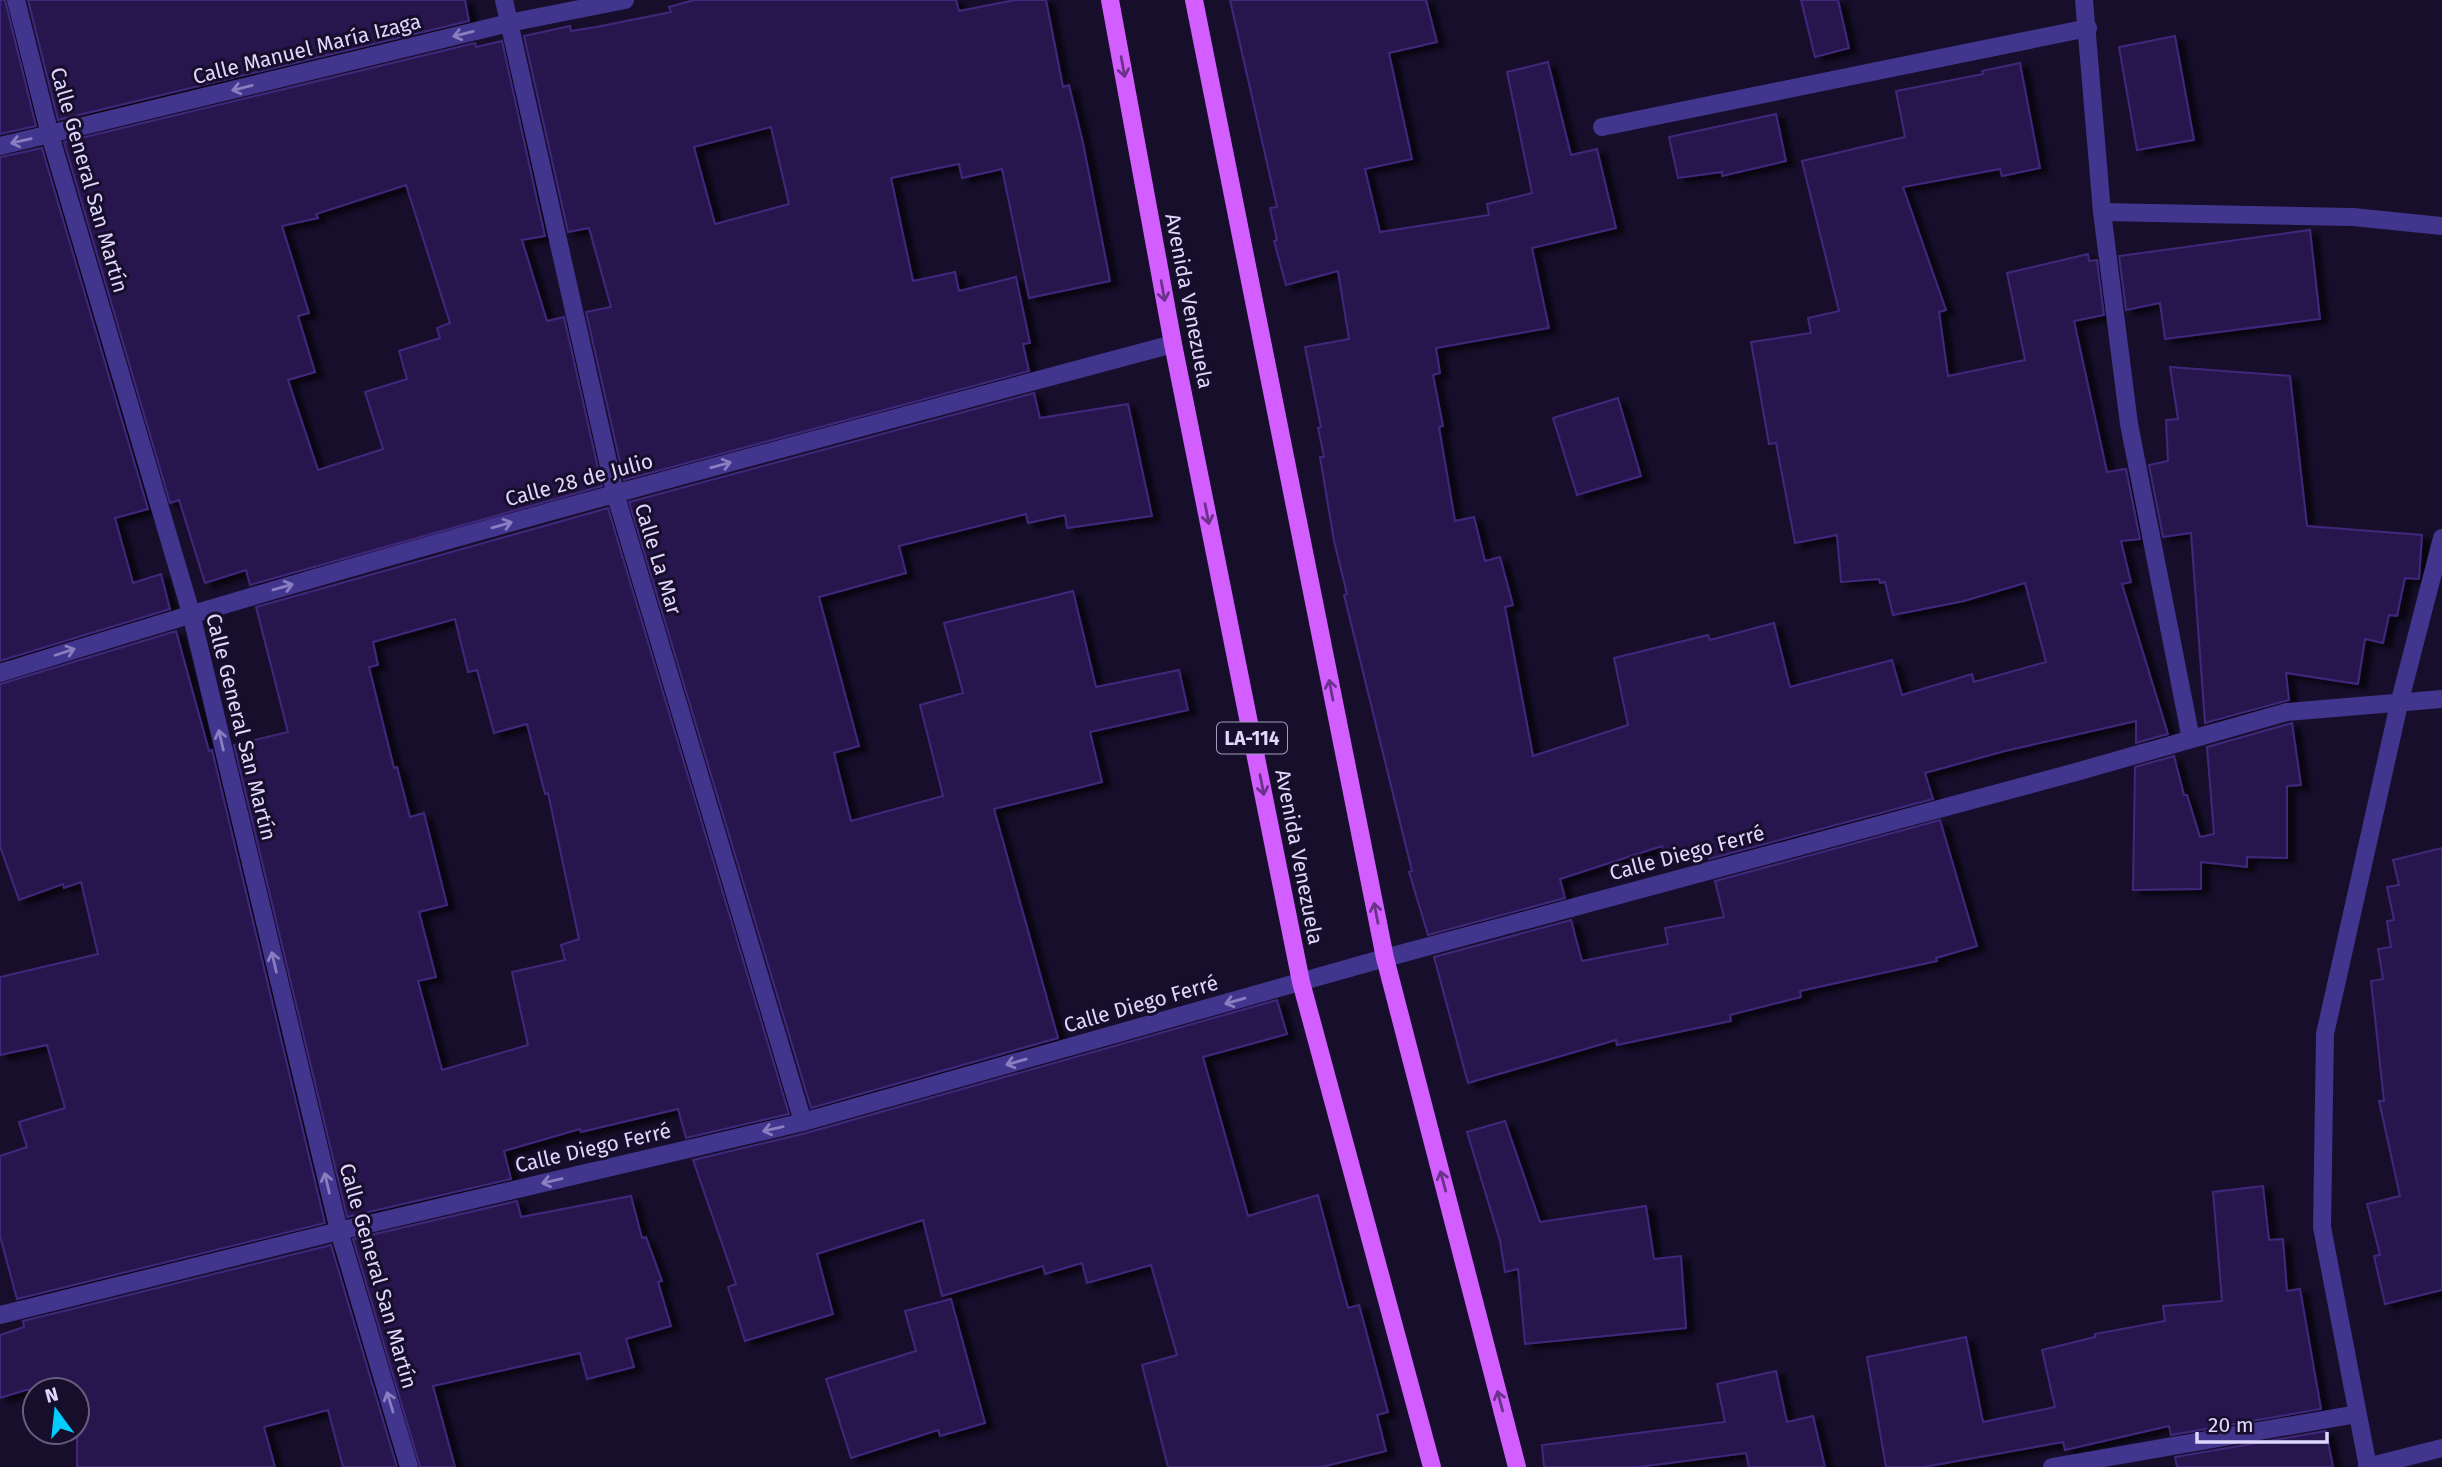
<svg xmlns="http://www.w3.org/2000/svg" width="2442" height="1467" font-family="'Fira Sans',sans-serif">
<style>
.building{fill:#28184d;stroke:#41287b;stroke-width:2;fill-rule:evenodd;filter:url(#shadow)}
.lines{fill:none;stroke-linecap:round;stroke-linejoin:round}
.minor{stroke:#41358d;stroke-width:18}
.major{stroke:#d35eff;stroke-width:18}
.oneway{stroke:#897ec0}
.oneway2{stroke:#6b328a}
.labels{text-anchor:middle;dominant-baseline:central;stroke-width:6;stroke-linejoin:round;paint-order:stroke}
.shield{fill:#160e2a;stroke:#a39bbf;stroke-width:2}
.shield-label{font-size:19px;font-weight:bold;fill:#e0d7ff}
.street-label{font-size:21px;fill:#e0d7ff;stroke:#160e2a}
</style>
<defs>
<filter id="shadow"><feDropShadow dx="8" dy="4.5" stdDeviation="2" flood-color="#0009"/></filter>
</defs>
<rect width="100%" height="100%" fill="#160e2a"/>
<g class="building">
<path d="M0,0h5l31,126 -36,8z"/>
<path d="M28,0h437l4,21 -411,99z"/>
<path d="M694,0h262l3,11 56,-11h31l17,87 6,-2 14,58 27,138 -81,17 -27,-129 -40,9 -3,-14 -68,14 22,103 42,-9 4,19 57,-14 14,66 -7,1 6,27 -405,109 -38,-168 25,-5 -22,-79 -21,4 -44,-196 46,-10 1,5 25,-4 75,-15 -2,-5zM771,127l18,77 -74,20 -21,-77z"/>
<path d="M1230,0h196l11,42 -48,11 23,106 -47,10 15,63 109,-17 -2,-11 45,-11 -25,-121 41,-10 23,93 26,-6 19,79 -84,20 17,80 -113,20 4,25 -7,2 10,51 -4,1 16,94 19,-4 11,44 15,-4 13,48 -8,2 28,149 95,-31 -14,-67 94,-23 2,5 64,-17 16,64 102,-27 10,35 70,-21 2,8 72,-20 -21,-79 -61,18 -71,14 -8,-33 -5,1 -1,-4 -38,3 -4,-47 -42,8 -19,-100 -7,1 -18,-102 60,-9 -3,-15 31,-7 -37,-150 103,-24 -9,-46 87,-17 -1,-3 38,-8 20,105 -38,8 -2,-7 -97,18 43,123 -7,2 9,64 77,-16 -18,-87 81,-19 1,7 8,-1 7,55 -30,6 33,151 19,-3 14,70 -19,2 10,41 -9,2 46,150 -32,9v-22l-131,30 -80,22 8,26 -224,60 -4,-14 -40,10 -3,-9 -102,33 5,19 -137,37 -19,-63 3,-1 -68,-276 3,-1 -13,-53 -14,-84h4l-6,-29 3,-1 -16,-80 44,-8 -11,-68 -52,14 -12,-44 3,-1 -7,-32 7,-1z"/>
<path d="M1801,0h37l11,48 -34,9z"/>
<path d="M2175,36l19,104 -57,10 -18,-103z"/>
<path d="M502,41l43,195 -23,4 25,81 17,-4 38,169 -352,99 -4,-15 -41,13 -26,-83 -9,3 -106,-361 411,-99 1,4zM406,185l44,138 -13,5 3,10 -41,13 8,28 -42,13 18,57 -65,21 -30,-90 27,-8 -17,-56 11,-3 -27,-87 36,-8 -2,-4z"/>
<path d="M1776,114l10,47 -64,15v-4l-44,6 -9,-41z"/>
<path d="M42,148l106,361 -33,9 18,65 28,-9 9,35 -170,52v-504z"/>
<path d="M2310,230l10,89 -155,20 -5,-36 -34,7 -7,-54z"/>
<path d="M2170,367l120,9 17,150 115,9 -3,44 -14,-1 -8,38 -8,-1 -6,28 -18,-4 -7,45 -72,-11 3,27 -84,23 -14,-190 -28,4 -14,-72 19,-4 -2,-41 12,-1z"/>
<path d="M1034,393l6,25 88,-14 24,112 -85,12 -2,-13 -37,8 -2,-9 -127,32 7,27 -87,24 40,149 -25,7 17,68 92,-25 -23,-91 43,-12 -19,-70 129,-32 23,96 83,-17 9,40 -98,22 12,50 -108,27 64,229 -247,70 -182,-606z"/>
<path d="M1618,398l23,78 -64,19 -24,-77z"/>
<path d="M608,508l181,606 -103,24 -8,-29 -97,23 -1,-3 -76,22 7,28 -164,38 -113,-472 54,-13 -32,-125zM455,619l13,53 9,-2 17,63 33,-9 18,70 3,-1 31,146 -18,6 4,15 -53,12 16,73 -86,25 -24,-89 18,-4 -17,-65 28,-7 -23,-92 -14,4 -13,-50 -3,1 -25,-101 9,-2 -5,-23z"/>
<path d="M176,631l33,120 3,-1 113,473 -308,76 -17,-63v-80l27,-9 -8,-25 46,-14 -18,-63 -47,10v-78l98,-23 -17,-72 -17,6 -1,-4 -44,16 -19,-54v-162z"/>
<path d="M2292,723l9,62 -14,1v72l-40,-1v10l-46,-5v27l-68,1 2,-123 39,-11 10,39h3l13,42 14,-3 -7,-87z"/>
<path d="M1940,820l37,126 -41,12 1,3 -137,30 1,6 -71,18 1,6 -114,24 -1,-5 -148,43 -34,-126 137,-37 11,41 86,-17 -3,-16 59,-11 -9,-36z"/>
<path d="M2442,848v442l-57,14 -11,-48 6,-1 -13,-51 33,-8 -21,-95h5l-13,-120 12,-2 -5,-30 13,-2 -4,-26 7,-1 -7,-33 12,-2 -6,-25z"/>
<path d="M1277,1000l10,34 -84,23 45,159 70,-21 30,113 11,-3 29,107 -11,3 9,36 -64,16h-154l-26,-102 35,-10 -26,-90 -64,18 -5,-20 -37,11 -2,-8 -101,30 -19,-76 -106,34 16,60 -88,27 -17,-54 8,-3 -43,-124 113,-27z"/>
<path d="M1505,1121l35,101 106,-16 8,53 27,-3 5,72 -161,16 -7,-75 -13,3 -5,-31 -33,-109z"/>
<path d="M2263,1186l6,54 14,-1 4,52 13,-2 21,120 -150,26 -2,-9 -104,24 -2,-8 -139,25h-38l-19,-110 99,-20 17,85 72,-15 -13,-57 53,-13v-3l70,-13 -2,-15 59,-5 -9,-109z"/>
<path d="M631,1196l11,42 4,-1 16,44 -4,1 13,44 -45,13 8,28 -47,12 -7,-26 -147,33 22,81h-35l-67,-228 164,-38 4,16z"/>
<path d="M331,1245l66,222h-54l-15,-57 -64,17 11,40h-198v-77h-51l-26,8v-63l24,-8 -1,-6z"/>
<path d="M951,1299l34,124 -45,13 -2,-6 -87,28 -25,-79 90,-28 -11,-40z"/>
<path d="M1776,1371l11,51 26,-6 12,51h-76l-3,-14 -107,14h-95l-2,-22 183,-23 -8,-38z"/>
<path d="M2326,1431l7,36h-156l-2,-10z"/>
</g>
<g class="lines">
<g class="minor">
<path d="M16,0l34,135 141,478 148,618 70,236"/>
<path d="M504,0l111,493 188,629"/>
<path d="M2084,0l18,212 27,212 62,315"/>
<path d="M1602,127l486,-99"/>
<path d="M0,146l509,-123 116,-23"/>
<path d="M2102,212l251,5 89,9"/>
<path d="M0,673c387,-122 781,-224 1173,-329"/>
<path d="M0,1315l339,-84 464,-109 582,-164 691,-186 211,-60 155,-13"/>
<path d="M2052,1467l305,-53"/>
<path d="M2367,1467l75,-19"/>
<path d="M2368,1467l-46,-240 3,-193 74,-330 43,-166"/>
</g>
<g class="major">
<path d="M1110,0l63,344 128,638 131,485"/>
<path d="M1194,0l191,958 132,509"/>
</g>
</g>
<defs><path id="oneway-shaft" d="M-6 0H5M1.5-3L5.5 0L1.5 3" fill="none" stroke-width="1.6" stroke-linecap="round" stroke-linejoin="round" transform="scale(1.75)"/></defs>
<g class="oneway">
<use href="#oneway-shaft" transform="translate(463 34) rotate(166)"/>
<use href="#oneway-shaft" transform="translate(242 88) rotate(166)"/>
<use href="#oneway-shaft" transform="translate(21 141) rotate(167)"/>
<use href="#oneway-shaft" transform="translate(721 465) rotate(-15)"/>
<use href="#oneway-shaft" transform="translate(502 525) rotate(-16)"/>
<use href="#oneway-shaft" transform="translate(283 587) rotate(-16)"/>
<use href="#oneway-shaft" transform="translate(65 652) rotate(-18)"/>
<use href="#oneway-shaft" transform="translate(221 740) rotate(-103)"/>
<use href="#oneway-shaft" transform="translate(274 962) rotate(-103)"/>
<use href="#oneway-shaft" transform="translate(1235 1001) rotate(164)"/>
<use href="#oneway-shaft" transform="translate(1016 1062) rotate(164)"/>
<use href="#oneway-shaft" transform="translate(773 1129) rotate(167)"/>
<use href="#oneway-shaft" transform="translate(552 1181) rotate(167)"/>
<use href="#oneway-shaft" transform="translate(327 1183) rotate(-103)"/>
<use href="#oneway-shaft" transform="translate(390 1402) rotate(-107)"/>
</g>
<g class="oneway2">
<use href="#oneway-shaft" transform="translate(1123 67) rotate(80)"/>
<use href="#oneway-shaft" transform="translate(1163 291) rotate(80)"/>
<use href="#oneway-shaft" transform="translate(1207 514) rotate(79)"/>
<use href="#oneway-shaft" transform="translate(1331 690) rotate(-101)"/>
<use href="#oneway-shaft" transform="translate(1262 785) rotate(79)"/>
<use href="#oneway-shaft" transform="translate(1376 913) rotate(-101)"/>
<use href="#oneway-shaft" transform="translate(1443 1181) rotate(-105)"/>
<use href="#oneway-shaft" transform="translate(1500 1401) rotate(-105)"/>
</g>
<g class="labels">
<rect class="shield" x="1217" y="722.5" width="70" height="31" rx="5"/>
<g class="shield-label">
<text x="1252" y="738">LA-114</text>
</g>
<g class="street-label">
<text transform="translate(307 49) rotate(-14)">Calle Manuel María Izaga</text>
<text transform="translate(89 180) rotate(74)">Calle General San Martín</text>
<text transform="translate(1189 301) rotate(79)">Avenida Venezuela</text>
<text transform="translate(579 480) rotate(-15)">Calle 28 de Julio</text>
<text transform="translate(658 559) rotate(73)">Calle La Mar</text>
<text transform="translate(241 727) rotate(76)">Calle General San Martín</text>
<text transform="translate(1687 853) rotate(-15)">Calle Diego Ferré</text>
<text transform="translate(1299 857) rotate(79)">Avenida Venezuela</text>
<text transform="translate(1141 1004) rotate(-16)">Calle Diego Ferré</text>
<text transform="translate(593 1148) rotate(-13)">Calle Diego Ferré</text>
<text transform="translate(378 1276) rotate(74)">Calle General San Martín</text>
</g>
</g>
<g transform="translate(56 1411) rotate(345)"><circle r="33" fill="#160e2a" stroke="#675e7f" stroke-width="2"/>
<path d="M0-5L12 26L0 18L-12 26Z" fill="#03cdff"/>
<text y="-10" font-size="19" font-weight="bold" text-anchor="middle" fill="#e0d7ff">N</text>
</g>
<path d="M2197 1432v10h130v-10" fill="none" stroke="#e0d7ff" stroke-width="3.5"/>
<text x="2208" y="1432" font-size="21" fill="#e0d7ff" stroke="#160e2a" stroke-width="5" paint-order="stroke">20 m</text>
</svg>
